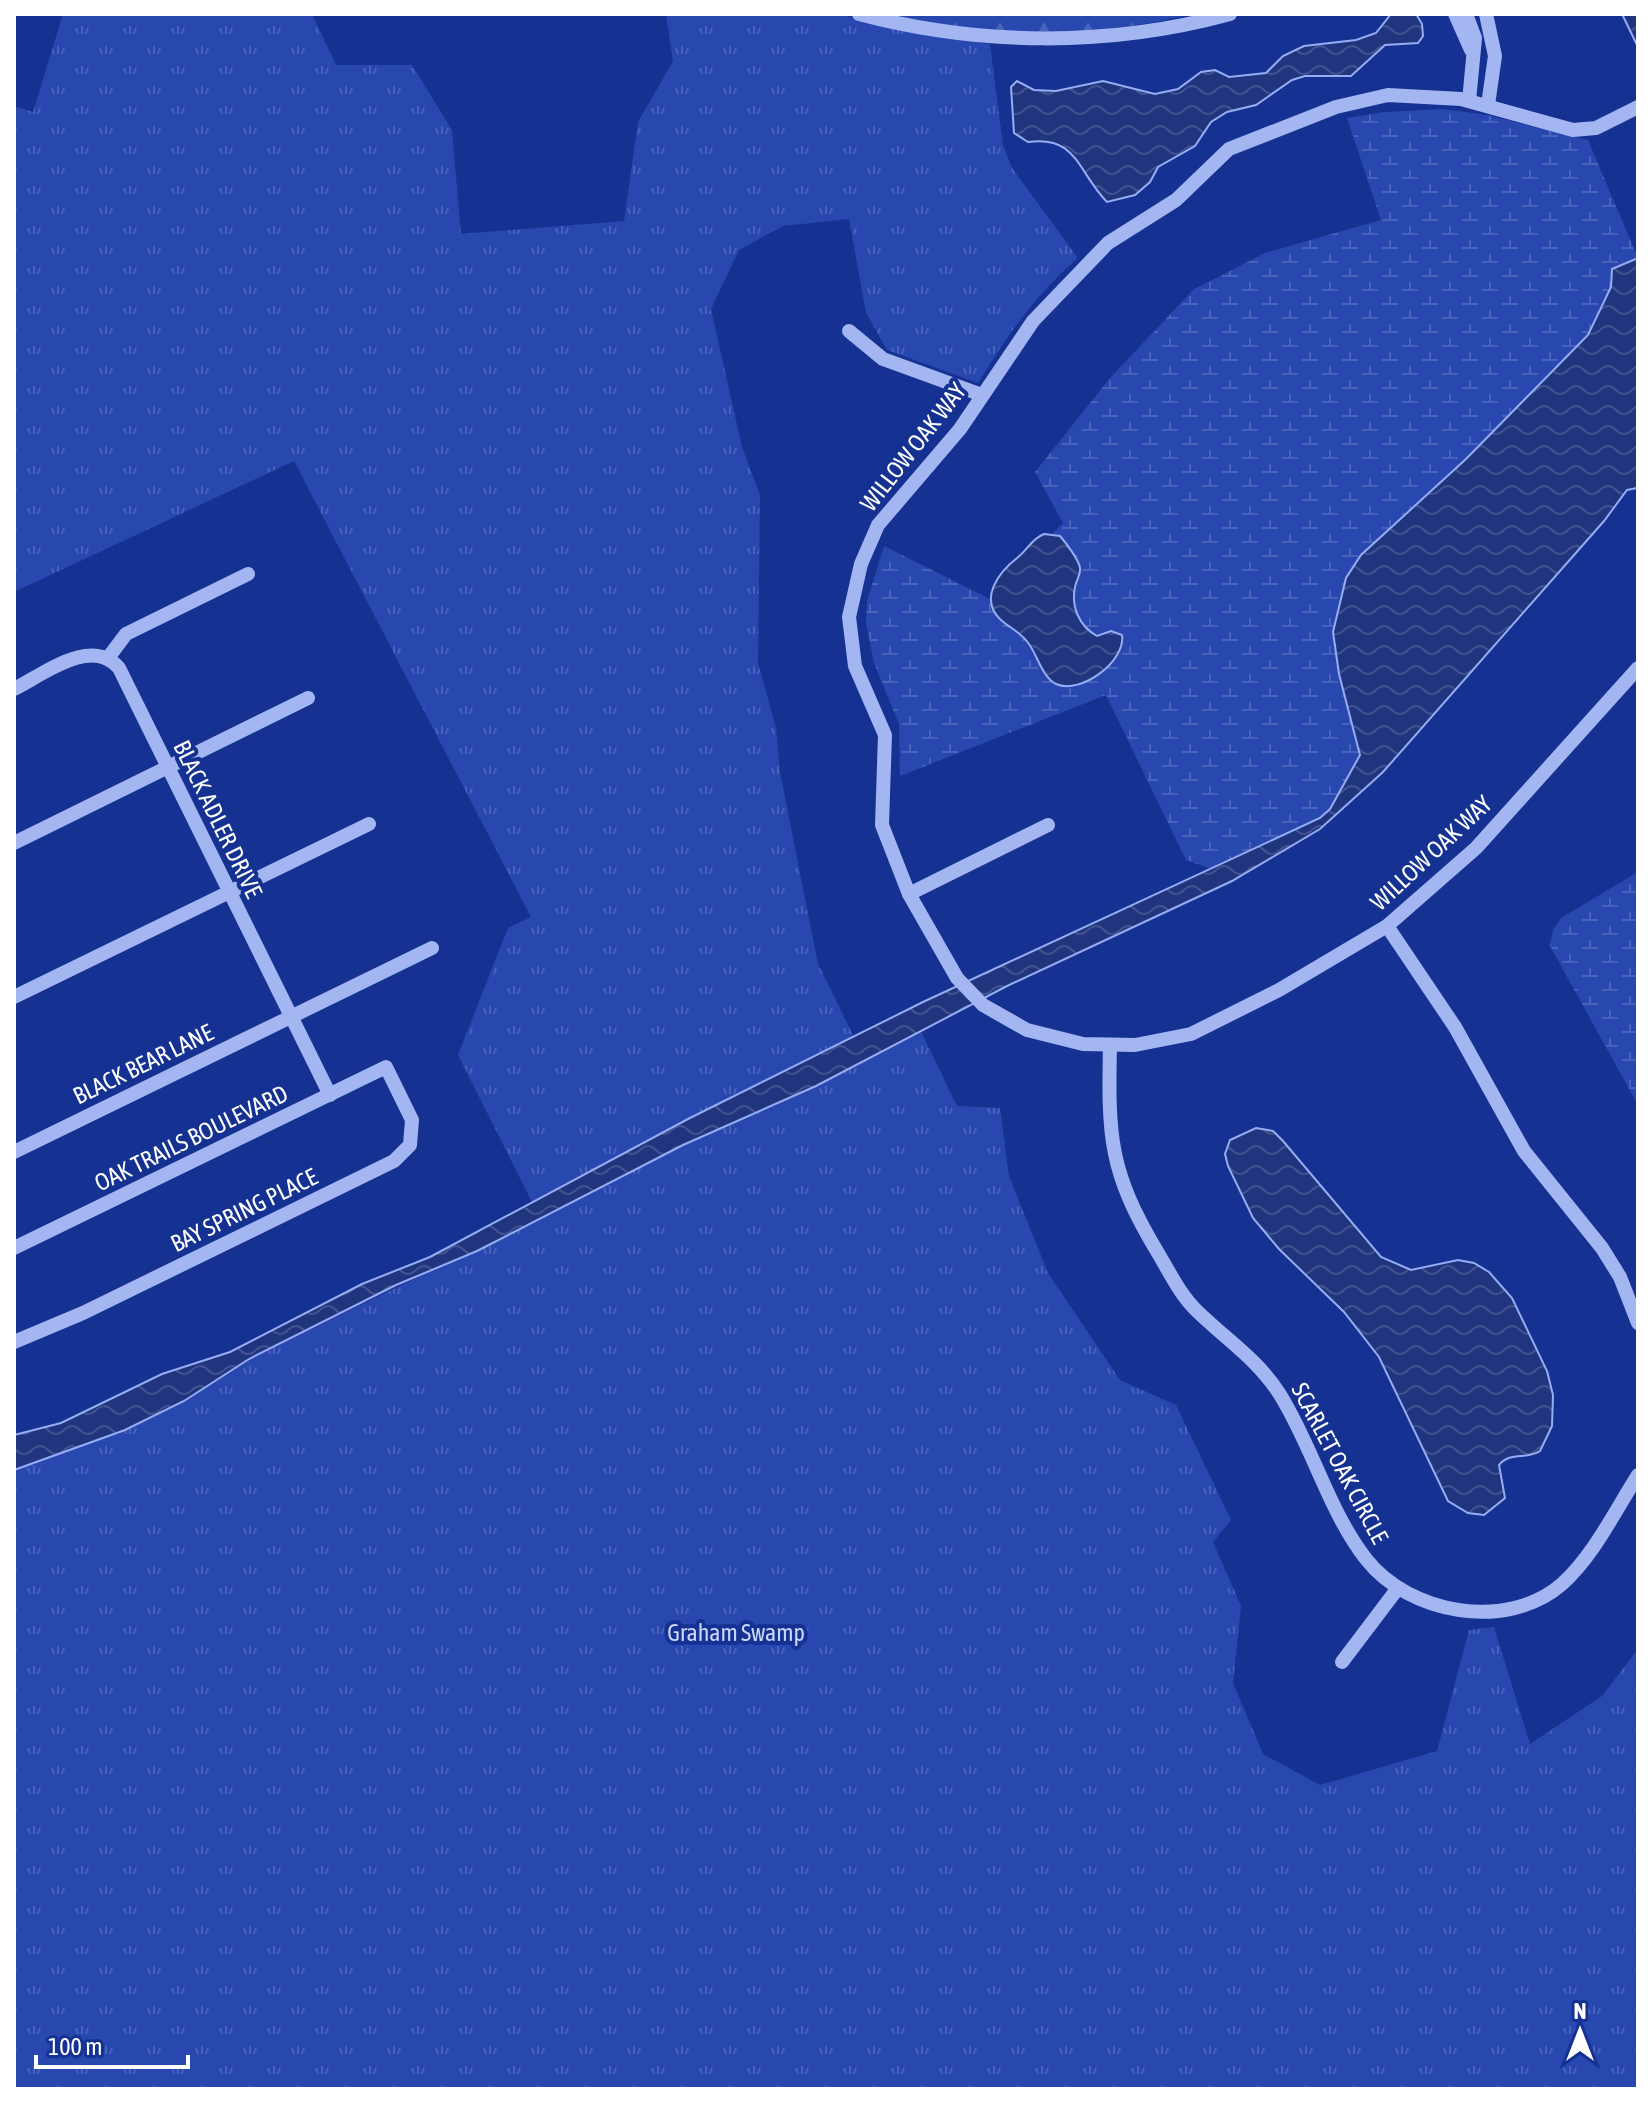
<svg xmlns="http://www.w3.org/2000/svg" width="1652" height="2103" font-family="'Asap Condensed',sans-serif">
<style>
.forest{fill:url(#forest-firs)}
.wetland{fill:url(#wetland-marsh)}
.park{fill:url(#park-tufts)}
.water{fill:url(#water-waves);stroke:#96adf3;stroke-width:2}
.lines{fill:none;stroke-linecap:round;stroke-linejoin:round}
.minor{stroke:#a3b6f1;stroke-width:14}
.labels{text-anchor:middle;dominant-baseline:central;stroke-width:8;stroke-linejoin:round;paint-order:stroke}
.street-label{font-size:24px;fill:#fff;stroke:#153192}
.park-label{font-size:24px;fill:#cad6fc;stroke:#153192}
</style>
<defs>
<pattern id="forest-firs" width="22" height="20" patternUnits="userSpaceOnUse" patternTransform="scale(2)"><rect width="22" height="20" fill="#2848b0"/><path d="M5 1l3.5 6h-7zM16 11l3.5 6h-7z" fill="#4863bc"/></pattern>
<pattern id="wetland-marsh" width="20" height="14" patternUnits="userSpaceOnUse" patternTransform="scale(2)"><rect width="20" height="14" fill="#2848b0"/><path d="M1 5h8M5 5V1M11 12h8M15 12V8" fill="none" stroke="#4863bc"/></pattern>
<pattern id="park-tufts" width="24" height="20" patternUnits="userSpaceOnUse" patternTransform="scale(2)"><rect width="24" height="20" fill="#2848b0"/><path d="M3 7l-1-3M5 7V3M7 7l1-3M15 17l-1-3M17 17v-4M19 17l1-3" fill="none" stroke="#4863bc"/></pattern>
<pattern id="water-waves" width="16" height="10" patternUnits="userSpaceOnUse" patternTransform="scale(2)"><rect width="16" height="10" fill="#21357f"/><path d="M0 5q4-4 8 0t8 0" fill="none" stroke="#425392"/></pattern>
</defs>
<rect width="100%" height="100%" fill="#153192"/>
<path class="forest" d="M879,14h313c-64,16 -155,25 -221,17 -31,-4 -61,-11 -92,-17z"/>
<g class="wetland">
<path d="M1443,109l44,6 101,25 50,118 -26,11 -1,18 -23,48 -122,124 -105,96 -15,23 -7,96 21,81 -30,54 -10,9 -106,52 -28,-10 -80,-165 -206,81 -1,-52 -25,-61 -8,-40 1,-22 17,-55 108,54 10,21 24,19 23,39 16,7 30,-11 23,-19 4,-21 -11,-4 -14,5 -12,-8 -9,-15 -2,-17 6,-23 -2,-11 -18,-26 -8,-2 11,-11 -28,-51 75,-94 84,-89 71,-36 116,-33 -34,-102 37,-6z"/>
<path d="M1638,872v233l-88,-159 3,-16 8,-12z"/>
</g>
<path class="park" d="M63,14h249l24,51h76l40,65 9,104 163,-13 14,-99 35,-61 -7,-47h173l50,14 101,16 13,101 9,23 66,90c-43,37 -71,78 -100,125l-91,-33 -21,-37 -17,-94 -66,7 -44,24 -28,59 31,138 18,48 -2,168 18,65 4,44 38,192 36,73 56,-28 47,97 43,2 9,68 39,97 72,107 56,25 55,115 -18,22 28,64 -8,77 30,71 57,31 117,-34 32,-121 25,-3 36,117 72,-48 36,-47v440h-1624v-619l111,-40 59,-29 65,-42 291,-141 -82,-163 50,-127 23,-11 -237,-456 -280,131v-486l19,6z"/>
<g class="water">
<path d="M1391,14h25l6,10 1,12 -5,7 -33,2 -34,31h-46l-13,4 -36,25 -29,7 -16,10 -16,24 -37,21 -8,15 -15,13 -28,7c-30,-31 -30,-67 -79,-60l-14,-9 -3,-46 6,-6 17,9 22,1 47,-10 52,13 23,-5 23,-17 14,-2 14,7 37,-4 17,-17 21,-10 52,-6 20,-7z"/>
<path d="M1622,14h16v31h-1z"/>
<path d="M1638,258v230l-11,2 -23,31 -221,251 -63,57 -88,52 -225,105 -191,100 -133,59 -206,106 -81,34 -147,74 -65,42 -59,29 -111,40v-35l47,-12 101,-49 68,-22 132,-68 68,-27 258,-138 235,-117 397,-184 10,-9 30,-54 -21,-81 -6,-42 13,-54 15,-23 105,-96 122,-124 23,-48 1,-18z"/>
<path d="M1044,534l16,2c6,7 19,24 20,32 1,7 -4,12 -5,19 -4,20 4,39 22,49l14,-5 11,4c4,26 -41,60 -66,49 -13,-6 -19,-29 -27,-40 -8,-12 -18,-15 -28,-24 -23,-21 -2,-48 16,-62 11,-8 14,-19 27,-24z"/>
<path d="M1256,1128l17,3 10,10 98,116 30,13 47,-10 16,3 15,9 23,26 35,73 6,24 -1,31 -12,25c-13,9 -30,0 -41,14l6,33 -21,17 -16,-2 -20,-12 -69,-144 -35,-45 -65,-63 -26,-31 -25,-52 -3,-12 5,-14z"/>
</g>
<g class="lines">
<g class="minor">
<path d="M859,14c121,32 250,33 371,0"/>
<path d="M1455,14l16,36"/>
<path d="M1466,14l9,24 -6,63"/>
<path d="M1486,14l9,42 -7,49"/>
<path d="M1638,107l-42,21 -23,2 -112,-31 -73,-4 -52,12 -107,42 -53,51 -68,43 -75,78 -73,108 -82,96 -17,39 -12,53 6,49 30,69 -3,90 27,69 48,84 26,27 44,25 56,14 52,1 56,-11 88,-44 108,-64 89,-78 162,-180"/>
<path d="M849,331l34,28 99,36"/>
<path d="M108,658l18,-24 122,-60"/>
<path d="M14,689c30,-15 77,-53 105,-21l211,427"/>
<path d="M14,843l294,-145"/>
<path d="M909,894l139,-69"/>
<path d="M1387,926l68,101 69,124 78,97 18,29 18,46"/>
<path d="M14,997l355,-173"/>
<path d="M1110,1045c-2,92 -1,127 48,208 12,20 22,42 40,59 29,28 59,47 81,81 33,52 49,117 87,166 43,55 141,73 196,25 32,-29 53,-73 76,-109"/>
<path d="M14,1152l418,-204"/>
<path d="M14,1248l372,-181 26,53 -2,25 -16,16 -311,152 -69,29"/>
<path d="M1342,1662l56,-74"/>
</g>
</g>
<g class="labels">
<g class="street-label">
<text transform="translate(913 447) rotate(-52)">WILLOW OAK WAY</text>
<text transform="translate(218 819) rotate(64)">BLACK ADLER DRIVE</text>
<text transform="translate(1431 853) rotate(-43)">WILLOW OAK WAY</text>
<text transform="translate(143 1064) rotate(-26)">BLACK BEAR LANE</text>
<text transform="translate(191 1138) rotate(-26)">OAK TRAILS BOULEVARD</text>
<text transform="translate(244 1210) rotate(-26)">BAY SPRING PLACE</text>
<text transform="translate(1340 1463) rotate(62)">SCARLET OAK CIRCLE</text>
</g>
<g class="park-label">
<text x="736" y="1632">Graham Swamp</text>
</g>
</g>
<rect width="1652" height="2103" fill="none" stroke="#ffffff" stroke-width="32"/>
<g transform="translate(1580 2031)" stroke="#153192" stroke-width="6" paint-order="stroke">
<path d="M0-6L14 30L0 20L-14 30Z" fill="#ffffff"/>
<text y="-12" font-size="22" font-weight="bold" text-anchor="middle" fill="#ffffff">N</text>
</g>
<path d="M36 2055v12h152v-12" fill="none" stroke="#ffffff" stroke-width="4"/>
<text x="48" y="2055" font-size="24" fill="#ffffff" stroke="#153192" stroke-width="6" paint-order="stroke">100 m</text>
</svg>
